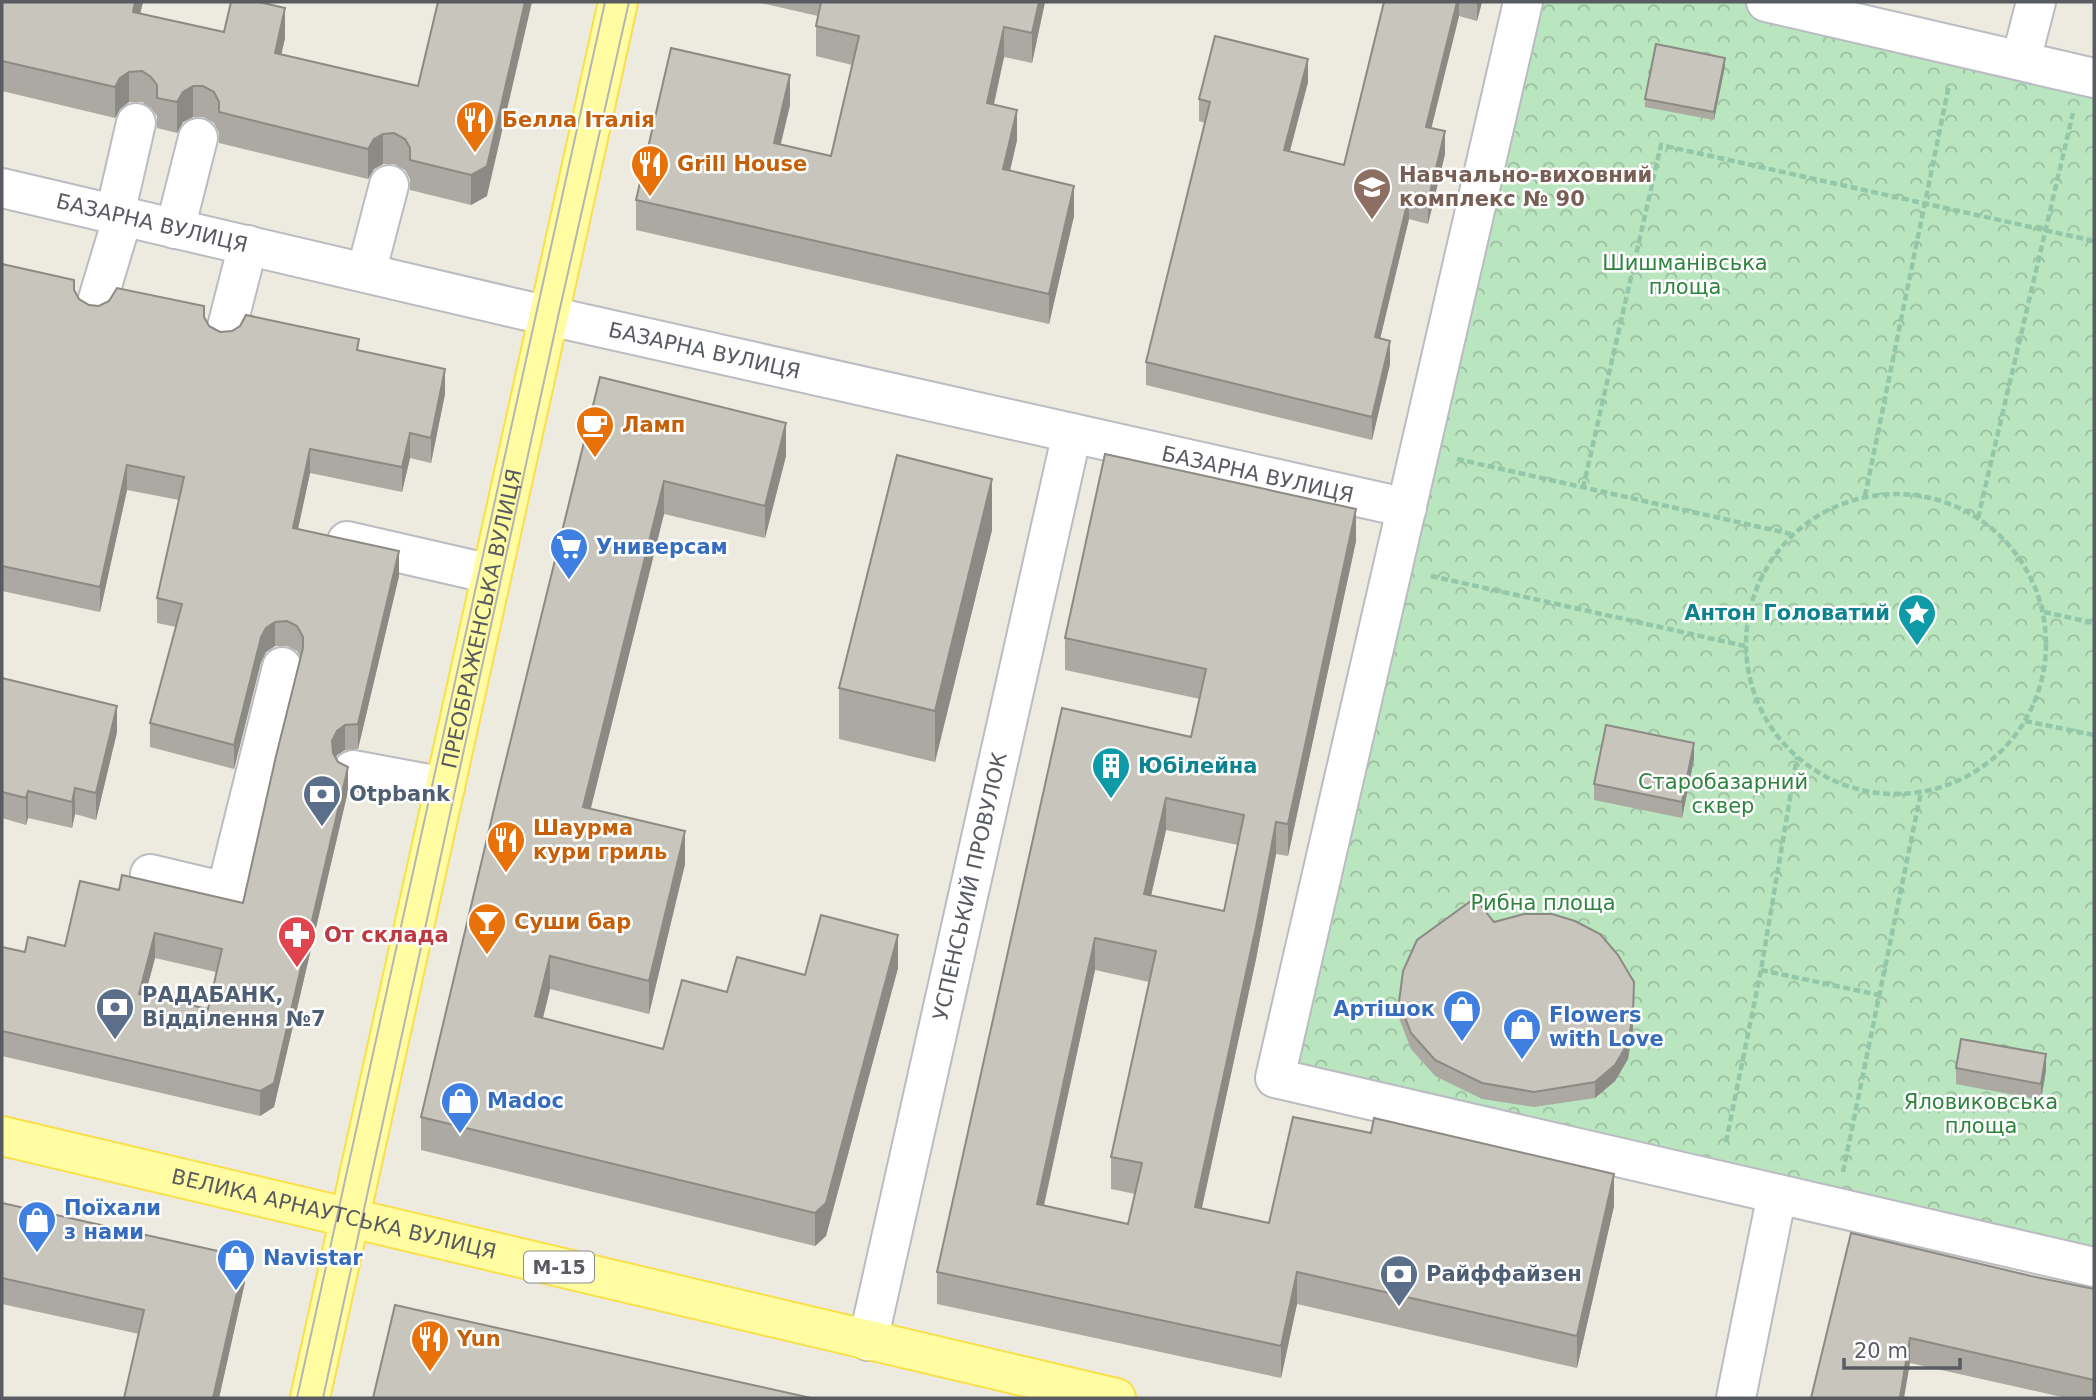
<svg xmlns="http://www.w3.org/2000/svg" width="2096" height="1400" font-family="'DejaVu Sans',sans-serif">
<style>
.park{fill:url(#park-crowns)}
.lines{fill:none;stroke-linecap:round;stroke-linejoin:round}
.minor-casing{stroke:#babcc2;stroke-width:42}
.major-casing{stroke:#f9df4c;stroke-width:42}
.path{stroke:#92c7a9;stroke-width:4.5;stroke-dasharray:7 3.5;stroke-linecap:butt}
.minor{stroke:#fff;stroke-width:38}
.major{stroke:#fffca2;stroke-width:38}
.tram{stroke:#b4b4b5;stroke-width:2}
.wall{fill:#aca9a2;fill-rule:evenodd}
.shaded-wall{fill:#8c8a84}
.building{fill:#c8c5bc;stroke:#8c8a84;stroke-width:2;fill-rule:evenodd}
.labels{text-anchor:middle;dominant-baseline:central;stroke-width:5;stroke-linejoin:round;paint-order:stroke}
.shield{fill:#fff;stroke:#8a8c91;stroke-width:2}
.shield-label{font-size:19px;font-weight:bold;fill:#585b62}
.food-label{font-size:21px;font-weight:bold;fill:#c56008;stroke:#fff;text-anchor:start}
.education-label{font-size:21px;font-weight:bold;fill:#785e54;stroke:#fff;text-anchor:start}
.street-label{font-size:21px;fill:#585b62;stroke:#fff}
.park-label{font-size:21px;fill:#2e833e;stroke:#fff}
.shop-label{font-size:21px;font-weight:bold;fill:#366cbe;stroke:#fff;text-anchor:start}
.culture-label{font-size:21px;font-weight:bold;fill:#0d838f;stroke:#fff;text-anchor:end}
.service-label{font-size:21px;font-weight:bold;fill:#4e5e75;stroke:#fff;text-anchor:start}
.health-label{font-size:21px;font-weight:bold;fill:#be3a42;stroke:#fff;text-anchor:start}
</style>
<defs>
<pattern id="park-crowns" width="20" height="18" patternUnits="userSpaceOnUse" patternTransform="scale(1.75)"><rect width="20" height="18" fill="#bae6bf"/><path d="M2 6a3 3 0 1 1 6 0M12 15a3 3 0 1 1 6 0" fill="none" stroke="#9abd9f"/></pattern>
</defs>
<rect width="100%" height="100%" fill="#edebdf"/>
<path class="park" d="M1523,2h243l328,76v1189l-819,-189z"/>
<g class="lines">
<defs>
<g id="minor">
<path d="M1523,2l-248,1076 819,189"/>
<path d="M1766,2l328,76"/>
<path d="M2021,60l15,-58"/>
<path id="s1" d="M2,188l534,125 871,195"/>
<path d="M115,214l21,-91"/>
<path d="M175,229l23,-91"/>
<path d="M366,273l23,-88"/>
<path d="M95,309l28,-93"/>
<path d="M225,335l23,-90"/>
<path d="M347,541l144,33"/>
<path d="M353,770l92,17"/>
<path d="M150,874l76,18 56,-225"/>
<path id="s2" d="M868,1341l204,-908"/>
<path d="M1736,1398l41,-204"/>
</g>
<g id="major">
<path id="s3" d="M2,1136l1114,262"/>
<path id="s4" d="M310,1398l308,-1396"/>
</g>
</defs>
<use href="#minor" class="minor-casing"/>
<use href="#major" class="major-casing"/>
<g class="path">
<path d="M1457,459l334,75"/>
<path d="M1583,488l78,-343 433,96"/>
<circle cx="1896" cy="644" r="150"/>
<path d="M1865,496l84,-411"/>
<path d="M1978,518l95,-405"/>
<path d="M1431,576l314,70"/>
<path d="M2044,612l50,11"/>
<path d="M2025,721l69,14"/>
<path d="M1761,970l118,25"/>
<path d="M1726,1142l35,-172 36,-213"/>
<path d="M1843,1172l78,-380"/>
</g>
<use href="#minor" class="minor"/>
<use href="#major" class="major"/>
<g class="tram">
<path d="M297,1398l308,-1396"/>
<path d="M323,1398l235,-1081 71,-315"/>
</g>
</g>
<g class="wall">
<path d="M2,2h141l-3,12 84,18 61,6 -4,16 137,32 69,110 -16,9 -61,-15v-11l-5,-9 -11,-6h-11l-9,5 -6,10 -149,-36v-10l-5,-10 -11,-6h-10l-10,5 -6,11 -20,-5v-12l-6,-8 -9,-6h-13l-9,7 -5,9 -113,-27z"/>
<path d="M757,2h288l-13,61 -28,-6 -10,48 23,35 -7,31 64,45 -25,108 -413,-94v-30l154,-95 -10,40 51,11 21,-91 -36,-9v-30l2,-10z"/>
<path d="M1384,2h98l-5,19 -18,-5 -28,112 14,26 -17,70 -19,-5 -29,119 10,26 -18,76 -226,-55v-23l59,-239 -6,-2v-22l109,-17 -18,69 54,14z"/>
<path d="M1725,66l-11,54 -69,-13v-8z"/>
<path d="M2,264l72,26 5,9 10,6 115,12 5,9 11,6 139,19 86,43 -14,69 -21,-5 -8,34 -92,-19 -12,56 101,47 -41,173 -13,1 -8,5 -1,3 12,33 -74,316 -14,9 -258,-60v-109l23,5 40,-6 54,-56 124,13 58,-245 -4,-7 -10,-5h-12l-9,6 -5,10 -27,107 -84,-22v-24l26,-96 -19,-4v-25l22,-98 -52,-10 -27,122 -98,-21zM155,958l61,14 -8,37 -63,-14z"/>
<path d="M600,377l186,79 -21,82 -101,-24 -74,295 95,55 -36,150 -99,-25 -7,29 120,31 64,-57 78,-17 93,-7 -72,268 -11,10 -394,-96v-33z"/>
<path d="M992,530l-57,232 -96,-23v-51z"/>
<path d="M1356,541l-68,315 -12,-2 -20,105 -54,249 67,15 345,-17 -37,162 -280,-64 -16,74 -344,-74v-32l125,-564 129,29 9,-38 -135,-29v-32zM1166,830l72,15 -14,66 -73,-15zM1095,970l54,12 -38,175v32l24,5 -7,30 -84,-18z"/>
<path d="M2,678l115,54 -21,88 -21,-6 -3,14 -44,-10 -2,7 -24,-7z"/>
<path d="M1694,759l-12,59 -88,-18v-16z"/>
<path d="M1494,922l140,60 -1,46 -5,31 -13,22 -20,17 -61,9 -52,-8 -47,-23 -24,-27 -12,-31v-16z"/>
<path d="M1956,1068l90,2 -5,30 -85,-16z"/>
<path d="M2,1203l243,79 -26,116h-95l15,-64 -137,-30z"/>
<path d="M1851,1233l180,43 63,13v109h-28l-156,-35 -99,35z"/>
</g>
<g class="shaded-wall">
<path d="M135,2h8l-10,41v-31z"/>
<path d="M525,2h7l-45,194 -16,9v-30z"/>
<path d="M1039,2h6l-13,61v-30z"/>
<path d="M1457,2h2v14l-33,134v-23z"/>
<path d="M1477,2h5l-5,19z"/>
<path d="M285,8v30l-10,45v-30z"/>
<path d="M1004,27v30l-17,77v-31z"/>
<path d="M1725,58v8l-11,54v-8z"/>
<path d="M1308,59v23l-24,91v-23z"/>
<path d="M129,72v30l-9,7 -5,9v-31l5,-9z"/>
<path d="M790,75v30l-16,68v-30z"/>
<path d="M193,86v31l-10,5 -6,11v-31l6,-10z"/>
<path d="M1017,110v30l-14,60v-31z"/>
<path d="M1445,131v23l-17,70v-23z"/>
<path d="M383,134v30l-9,5 -6,10v-30l6,-10z"/>
<path d="M1074,186v30l-25,108v-30z"/>
<path d="M1409,196v23l-34,141v-23z"/>
<path d="M1390,341v23l-18,76v-23z"/>
<path d="M445,369v25l-14,69v-25z"/>
<path d="M786,423v33l-21,82v-32z"/>
<path d="M410,433v25l-8,34v-25z"/>
<path d="M310,449v24l-17,79v-24z"/>
<path d="M127,465v25l-27,122v-25z"/>
<path d="M992,479v51l-57,232v-51z"/>
<path d="M664,481v33l-81,326v-33z"/>
<path d="M1356,509v32l-68,315v-32z"/>
<path d="M399,551v25l-41,173v-25z"/>
<path d="M275,622v24l-9,6 -5,10 -27,107v-24l27,-108 5,-9z"/>
<path d="M117,706v26l-21,88v-27z"/>
<path d="M345,725v25l-8,5 -5,10v-24l5,-10z"/>
<path d="M1694,743v16l-12,59v-16z"/>
<path d="M348,767v24l-74,316 -14,9v-25z"/>
<path d="M75,788v26l-3,14v-26z"/>
<path d="M28,791v27l-2,7v-27z"/>
<path d="M1166,798v32l-22,96v-32z"/>
<path d="M1276,822v32l-20,105 -61,280v-32z"/>
<path d="M685,831v33l-36,150v-33z"/>
<path d="M155,933v25l-16,60v-24z"/>
<path d="M898,935v33l-72,268 -11,10v-33z"/>
<path d="M1095,938v32l-58,266v-32z"/>
<path d="M550,956v33l-15,60v-33z"/>
<path d="M1633,1013v15l-5,31 -13,22 -20,17v-16z"/>
<path d="M2046,1054v16l-5,30v-16z"/>
<path d="M1614,1174v32l-37,162v-32z"/>
<path d="M245,1257v25l-26,116h-6z"/>
<path d="M1297,1272v32l-16,74v-32z"/>
<path d="M1910,1338v25l-6,35h-4z"/>
</g>
<g class="building">
<path d="M2,2h133l-2,10 91,20 7,-30h28l26,6 -10,45 143,33 20,-84h87l-38,164 -16,9 -61,-15v-12l-5,-9 -11,-6 -11,1 -9,5 -6,10 -149,-37v-10l-5,-10 -11,-6h-10l-10,6 -6,10 -20,-4v-13l-6,-8 -9,-6 -13,1 -9,6 -5,9 -113,-26z"/>
<path d="M821,2h218l-7,31 -28,-6 -17,76 30,7 -14,59 71,17 -25,108 -413,-94 35,-152 119,27 -16,68 57,13 28,-120 -43,-10z"/>
<path d="M1384,2h73l-31,125 19,4 -17,70 -19,-5 -34,141 15,4 -18,76 -226,-55 64,-260 -11,-3 16,-63 93,23 -24,91 60,15z"/>
<path d="M1656,44l69,14 -11,54 -69,-13z"/>
<path d="M2,264l72,16v10l5,9 10,6 10,1 10,-5 8,-13 87,18v11l5,9 11,6 12,-1 8,-5 6,-11 113,24 -2,11 88,19 -14,69 -21,-5 -8,34 -92,-18 -17,79 106,23 -41,173 -13,1 -8,6 -5,10 1,12 5,9 10,5 -74,316 -14,8 -258,-60v-84l23,5 3,-15 37,9 15,-65 39,9 3,-15 121,28 33,-147 27,-108v-11l-6,-11 -10,-5 -12,1 -9,6 -5,9 -27,108 -84,-22 32,-119 -25,-6 27,-121 -57,-12 -27,122 -98,-21zM155,933l67,16 -14,60 -69,-15z"/>
<path d="M600,377l186,46 -21,83 -101,-25 -81,326 102,24 -36,150 -99,-25 -15,60 128,33 19,-69 45,12 10,-35 68,18 16,-60 77,20 -72,268 -11,10 -394,-96 78,-329z"/>
<path d="M1105,454l251,55 -68,315 -12,-2 -20,105 -61,280 74,16 24,-106 78,16 3,-15 240,56 -37,162 -280,-64 -16,74 -344,-74 125,-564 129,29 15,-68 -141,-31zM1166,798l78,17 -20,96 -80,-17zM1095,938l61,13 -45,206 31,6 -14,61 -91,-20z"/>
<path d="M897,455l95,24 -57,232 -96,-23z"/>
<path d="M2,678l115,28 -21,87 -21,-5 -3,14 -44,-11 -2,7 -24,-6z"/>
<path d="M1606,725l88,18 -12,59 -88,-18z"/>
<path d="M1475,898l19,24 30,-8h28l23,7 25,13 18,21 16,27 -1,31 -5,30 -13,22 -20,17 -61,10 -52,-9 -47,-23 -24,-27 -12,-31 4,-31 14,-31z"/>
<path d="M1961,1039l85,15 -5,30 -85,-16z"/>
<path d="M2,1203l243,54 -32,141h-89l20,-88 -142,-32z"/>
<path d="M1851,1233l180,43 63,13v91l-184,-42 -10,59 7,1h-96z"/>
<path d="M395,1305l416,93h-438z"/>
</g>
<defs>
<symbol id="restaurant-pin" viewBox="-11 -11 22 30"><path d="M0 17L-7.5 6A9.5 9.5 0 1 1 7.5 6Z" fill="#e8710a" stroke="#fff"/><path d="M-5-6h1v4h1v-4h1v4h1v-4h1v5L-1.5 .5V6h-2V.5L-5-1ZM5-6V6H3V1.5H1.5Q1.5-4 5-6Z" fill="#fff"/></symbol>
<symbol id="school-pin" viewBox="-11 -11 22 30"><path d="M0 17L-7.5 6A9.5 9.5 0 1 1 7.5 6Z" fill="#8d6e63" stroke="#fff"/><path d="M0-5L7-2L0 1L-7-2ZM-4 1L0 2.5L4 1V4Q0 6-4 4Z" fill="#fff"/></symbol>
<symbol id="cafe-pin" viewBox="-11 -11 22 30"><path d="M0 17L-7.5 6A9.5 9.5 0 1 1 7.5 6Z" fill="#e8710a" stroke="#fff"/><path d="M-5.5-4.5H6V0H3Q3 3.5 0 3.5H-2.5Q-5.5 3.5-5.5 0ZM3-3.2v2h1.7v-2ZM-6 4.5H4V6H-6Z" fill="#fff"/></symbol>
<symbol id="supermarket-pin" viewBox="-11 -11 22 30"><path d="M0 17L-7.5 6A9.5 9.5 0 1 1 7.5 6Z" fill="#3f7fe0" stroke="#fff"/><path d="M-6-5.5h2.5l.6 2H6L4.5 2H-2.5L-4.4-4H-6ZM-1.5 3.2a1.3 1.3 0 1 0 .1 0ZM3 3.2a1.3 1.3 0 1 0 .1 0Z" fill="#fff"/></symbol>
<symbol id="sight-pin" viewBox="-11 -11 22 30"><path d="M0 17L-7.5 6A9.5 9.5 0 1 1 7.5 6Z" fill="#0f9aa8" stroke="#fff"/><path d="M0-6L1.8-2.2L6-1.7L2.9 1.2L3.7 5.4L0 3.3L-3.7 5.4L-2.9 1.2L-6-1.7L-1.8-2.2Z" fill="#fff"/></symbol>
<symbol id="building-pin" viewBox="-11 -11 22 30"><path d="M0 17L-7.5 6A9.5 9.5 0 1 1 7.5 6Z" fill="#0f9aa8" stroke="#fff"/><path d="M-4-6H4V6H1V3H-1V6H-4ZM-2.5-4.3h1.7v1.8h-1.7ZM.8-4.3h1.7v1.8H.8ZM-2.5-1h1.7V.8h-1.7ZM.8-1h1.7V.8H.8Z" fill="#fff"/></symbol>
<symbol id="bank-pin" viewBox="-11 -11 22 30"><path d="M0 17L-7.5 6A9.5 9.5 0 1 1 7.5 6Z" fill="#5c6f8a" stroke="#fff"/><path d="M-6-4H6V4H-6ZM0-2.3a2.3 2.3 0 1 0 0 4.6a2.3 2.3 0 1 0 0-4.6Z" fill="#fff"/></symbol>
<symbol id="bar-pin" viewBox="-11 -11 22 30"><path d="M0 17L-7.5 6A9.5 9.5 0 1 1 7.5 6Z" fill="#e8710a" stroke="#fff"/><path d="M-6-5H6L.8 .8V4.5H3.5V6h-7V4.5H-.8V.8Z" fill="#fff"/></symbol>
<symbol id="pharmacy-pin" viewBox="-11 -11 22 30"><path d="M0 17L-7.5 6A9.5 9.5 0 1 1 7.5 6Z" fill="#e0444e" stroke="#fff"/><path d="M-2-6h4v4h4v4h-4v4h-4v-4h-4v-4h4Z" fill="#fff"/></symbol>
<symbol id="shop-pin" viewBox="-11 -11 22 30"><path d="M0 17L-7.5 6A9.5 9.5 0 1 1 7.5 6Z" fill="#3f7fe0" stroke="#fff"/><path d="M-5-2.5h2.3a2.7 3.5 0 0 1 5.4 0H5L5.5 6h-11ZM-1.5-2.5h3a1.5 2.3 0 0 0-3 0Z" fill="#fff"/></symbol>
</defs>
<g fill-rule="evenodd">
<use href="#restaurant-pin" x="453" y="98" width="44" height="60"/>
<use href="#restaurant-pin" x="628" y="142" width="44" height="60"/>
<use href="#school-pin" x="1350" y="165" width="44" height="60"/>
<use href="#cafe-pin" x="573" y="403" width="44" height="60"/>
<use href="#supermarket-pin" x="547" y="525" width="44" height="60"/>
<use href="#sight-pin" x="1895" y="591" width="44" height="60"/>
<use href="#building-pin" x="1089" y="744" width="44" height="60"/>
<use href="#bank-pin" x="300" y="772" width="44" height="60"/>
<use href="#restaurant-pin" x="484" y="818" width="44" height="60"/>
<use href="#bar-pin" x="465" y="900" width="44" height="60"/>
<use href="#pharmacy-pin" x="275" y="913" width="44" height="60"/>
<use href="#bank-pin" x="93" y="985" width="44" height="60"/>
<use href="#shop-pin" x="1440" y="987" width="44" height="60"/>
<use href="#shop-pin" x="1500" y="1005" width="44" height="60"/>
<use href="#shop-pin" x="438" y="1079" width="44" height="60"/>
<use href="#shop-pin" x="15" y="1198" width="44" height="60"/>
<use href="#shop-pin" x="214" y="1236" width="44" height="60"/>
<use href="#bank-pin" x="1377" y="1252" width="44" height="60"/>
<use href="#restaurant-pin" x="408" y="1317" width="44" height="60"/>
</g>
<g class="labels">
<rect class="shield" x="524" y="1251.5" width="70" height="31" rx="5"/>
<g class="shield-label">
<text x="559" y="1267">М-15</text>
</g>
<g class="food-label">
<text x="502" y="120">Белла Італія</text>
<text x="677" y="164">Grill House</text>
<text x="622" y="425">Ламп</text>
<text x="533" y="828">Шаурма<tspan x="533" dy="24">кури гриль</tspan></text>
<text x="514" y="922">Суши бар</text>
<text x="457" y="1339">Yun</text>
</g>
<g class="education-label">
<text x="1399" y="175">Навчально-виховний<tspan x="1399" dy="24">комплекс № 90</tspan></text>
</g>
<g class="street-label">
<text stroke="none"><textPath href="#s1" startOffset="154">БАЗАРНА ВУЛИЦЯ</textPath></text>
<text stroke="none"><textPath href="#s1" startOffset="721">БАЗАРНА ВУЛИЦЯ</textPath></text>
<text stroke="none"><textPath href="#s1" startOffset="1288">БАЗАРНА ВУЛИЦЯ</textPath></text>
<text stroke="none"><textPath href="#s4" startOffset="798">ПРЕОБРАЖЕНСЬКА ВУЛИЦЯ</textPath></text>
<text stroke="none"><textPath href="#s2" startOffset="466">УСПЕНСЬКИЙ ПРОВУЛОК</textPath></text>
<text stroke="none"><textPath href="#s3" startOffset="341">ВЕЛИКА АРНАУТСЬКА ВУЛИЦЯ</textPath></text>
</g>
<g class="park-label">
<text x="1685" y="263">Шишманівська<tspan x="1685" dy="24">площа</tspan></text>
<text x="1723" y="782">Старобазарний<tspan x="1723" dy="24">сквер</tspan></text>
<text x="1543" y="903">Рибна площа</text>
<text x="1981" y="1102">Яловиковська<tspan x="1981" dy="24">площа</tspan></text>
</g>
<g class="shop-label">
<text x="596" y="547">Универсам</text>
<text x="1435" y="1009" text-anchor="end">Артішок</text>
<text x="1549" y="1015">Flowers<tspan x="1549" dy="24">with Love</tspan></text>
<text x="487" y="1101">Madoc</text>
<text x="64" y="1208">Поїхали<tspan x="64" dy="24">з нами</tspan></text>
<text x="263" y="1258">Navistar</text>
</g>
<g class="culture-label">
<text x="1890" y="613">Антон Головатий</text>
<text x="1138" y="766" text-anchor="start">Юбілейна</text>
</g>
<g class="service-label">
<text x="349" y="794">Otpbank</text>
<text x="142" y="995">РАДАБАНК,<tspan x="142" dy="24">Відділення №7</tspan></text>
<text x="1426" y="1274">Райффайзен</text>
</g>
<g class="health-label">
<text x="324" y="935">От склада</text>
</g>
</g>
<rect width="2096" height="1400" fill="none" stroke="#585b62" stroke-width="7"/>
<path d="M1844 1358v10h116v-10" fill="none" stroke="#585b62" stroke-width="3.5"/>
<text x="1854" y="1358" font-size="21" fill="#585b62" stroke="#ffffff" stroke-width="5" paint-order="stroke">20 m</text>
</svg>
